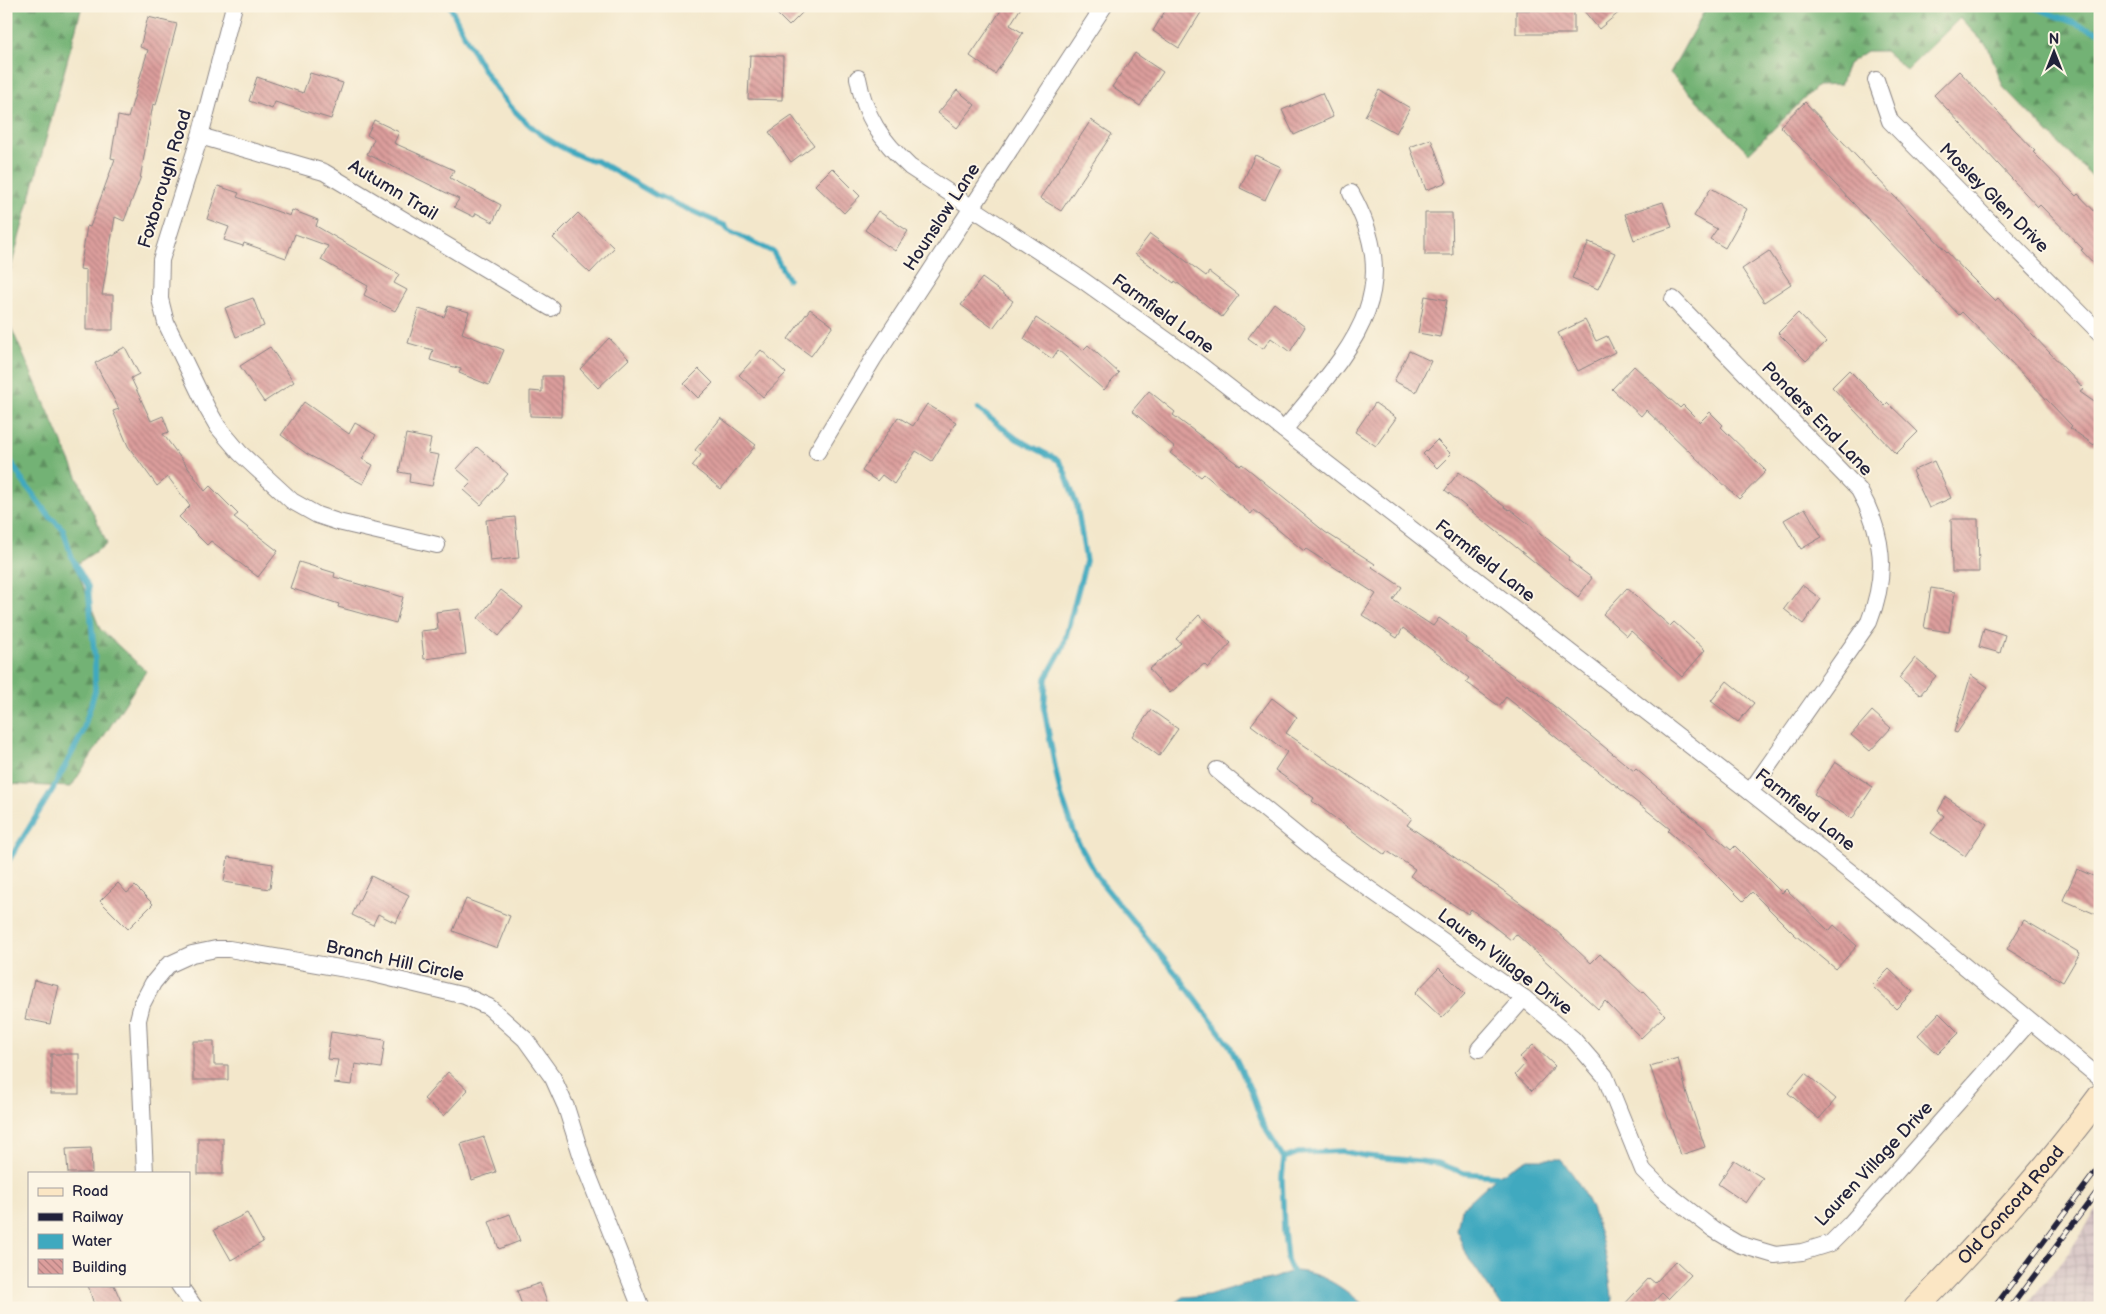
<svg xmlns="http://www.w3.org/2000/svg" width="2106" height="1314" font-family="'Balsamiq Sans',sans-serif">
<style>
.industrial{fill:url(#industrial-grid)}
.forest{fill:url(#forest-firs);stroke:#4a6a58}
.water{fill:#3fa9bf;stroke:#30667d}
.lines{fill:none;stroke-linecap:round;stroke-linejoin:round}
.stream{stroke:#3fa9bf;stroke-width:5.5}
.building{fill:url(#building-back-hatch)}
.street-casing{stroke:#8a8483;stroke-width:18}
.secondary-casing{stroke:#8a8483;stroke-width:26}
.street{stroke:#fff;stroke-width:16}
.secondary{stroke:#fbe6c4;stroke-width:24}
.rail-casing{stroke:#22223b;stroke-width:5.5}
.rail{stroke:#fcf5e5;stroke-width:4;stroke-dasharray:11;stroke-linecap:butt}
.labels{text-anchor:middle;dominant-baseline:central;stroke-width:4;stroke-linejoin:round;paint-order:stroke}
.street-label{font-size:18px;fill:#22223b;stroke:#fcf5e5}
</style>
<defs>
<pattern id="industrial-grid" width="8" height="8" patternUnits="userSpaceOnUse" patternTransform="scale(1.25)"><rect width="8" height="8" fill="#d2bfc1"/><path d="M0 4h8M4 0v8" fill="none" stroke="#b4a4a7"/></pattern>
<pattern id="forest-firs" width="22" height="20" patternUnits="userSpaceOnUse" patternTransform="scale(1.25)"><rect width="22" height="20" fill="#73b274"/><path d="M5 1l3.5 6h-7zM16 11l3.5 6h-7z" fill="#5e9060"/></pattern>
<pattern id="building-back-hatch" width="6" height="6" patternUnits="userSpaceOnUse" patternTransform="scale(1.25)"><rect width="6" height="6" fill="#dc9e9c"/><path d="M-1 5l2 2M0 0l6 6M5-1l2 2" fill="none" stroke="#b28080"/></pattern>
</defs>
<rect width="100%" height="100%" fill="#fcf5e5"/>
<filter id="ink" filterUnits="userSpaceOnUse"><feTurbulence type="fractalNoise" baseFrequency=".02" numOctaves="2"/><feDisplacementMap in="SourceGraphic" scale="10" xChannelSelector="R" yChannelSelector="G"/><feConvolveMatrix kernelMatrix="1 2 1 2 8 2 1 2 1" color-interpolation-filters="sRGB"/></filter>
<filter id="wash" filterUnits="userSpaceOnUse"><feTurbulence type="fractalNoise" baseFrequency=".0096" numOctaves="4" result="noise"/><feDisplacementMap in="SourceGraphic" scale="20" xChannelSelector="R" yChannelSelector="G"/><feGaussianBlur stdDeviation="1.12" result="paint"/><feColorMatrix in="noise" values="0 0 0 0 0 0 0 0 0 0 0 0 0 0 0 0 0 1.4 0 .05"/><feComposite in="paint" operator="in"/></filter>
<g filter="url(#wash)">
<rect width="100%" height="100%" fill="#f3e7cb"/>
<path class="industrial" d="M2100,1205v103h-75l44,-56z"/>
<g class="forest">
<path d="M6,6h76l-76,280z"/>
<path d="M1707,6h393v179l-96,-97 -16,-41 -28,-29 -53,52 -22,-19h-18l-19,13 -8,21 -23,1 -68,67 -79,-80z"/>
<path d="M6,316l101,228 -32,21 25,64 46,42 -75,116 -65,-3z"/>
</g>
<g class="water">
<path d="M1528,1159h32c35,35 49,101 53,149h-110l-34,-49 -7,-15 -5,-14 4,-21 36,-33z"/>
<path d="M1292,1271c31,0 53,19 76,37h-202l18,-11 24,-2 33,-10 34,-7z"/>
</g>
<g class="lines">
<g class="stream">
<path d="M450,6c28,59 57,115 119,145 9,4 18,10 28,10l59,34 70,31 2,4 45,22 15,27"/>
<path d="M2031,6l69,27"/>
<path d="M978,409l39,30 41,21 5,7 14,39 9,55 -23,86 -17,31 -2,31 16,83 17,48 23,41 82,100 48,65 21,45 12,34 21,33 -2,20 2,53 3,28 5,12 -1,6"/>
<path d="M6,453l16,27 27,36 14,13 9,29 16,28 7,76v29l-13,43 -29,55 -47,76"/>
<path d="M1284,1158l14,-5 44,-2 24,5 72,7 26,10 33,3 3,5"/>
</g>
</g>
<g id="blocks">
<g class="building">
<path d="M769,6h40l-20,20z"/>
<path d="M1004,6h18l-12,19 13,8 -28,41 -25,-18z"/>
<path d="M1168,6h37l-26,42 -26,-17z"/>
<rect x="1516" y="10" width="58" height="24"/>
<path d="M1583,10h39l-23,19z"/>
<path d="M148,17l29,7 -21,81 -3,-1 -13,75 -16,42 -9,-4 -13,78h11v35h-27v-60l-6,-1 7,-43 3,1 25,-68 -4,-1 7,-42 10,2 20,-68 -8,-3z"/>
<path d="M1135,53l28,19 -23,34 -28,-19z"/>
<path d="M750,55l33,1 -1,44 -34,-1z"/>
<path d="M1959,71l76,80 -2,1 43,44 2,-2 22,23v53l-19,-20 2,-1 -43,-44 -2,2 -104,-112z"/>
<path d="M310,73l33,10 -12,36 -56,-17 -3,7 -23,-8 8,-24 46,16z"/>
<path d="M957,90l18,15 -18,23 -19,-15z"/>
<path d="M1379,90l31,18 -14,25 -31,-17z"/>
<path d="M1322,93l11,24 -39,18 -12,-25z"/>
<path d="M1805,102l159,168 31,31 3,-3 86,91 -4,3 20,14v31l-6,8 -24,-17 2,-2 -65,-68 -45,-46 -3,3 -179,-189z"/>
<path d="M792,116l22,29 -23,17 -22,-30z"/>
<path d="M374,120l25,12 -5,11 60,27 -4,8 51,27 -8,17 -17,-9 -2,4 -20,-10 5,-8 -92,-45 7,-15 -7,-4z"/>
<path d="M1091,120l21,14 -51,77 -21,-13z"/>
<path d="M1431,139l16,43 -21,8 -16,-43z"/>
<path d="M1255,155l26,12 -16,33 -25,-12z"/>
<path d="M832,168l28,28 -16,17 -29,-28z"/>
<path d="M218,186l21,7 -2,4 53,19 2,-6 26,10 -2,6 83,48 -5,9 13,7 -12,21 -31,-16 4,-9 -47,-26 7,-14 -33,-12 -9,24 -42,-15 -1,3 -19,-6 5,-13 -22,-8z"/>
<path d="M1711,188l36,21 -22,39 -15,-9 7,-10 -23,-13z"/>
<path d="M1663,202l9,25 -38,13 -9,-26z"/>
<path d="M878,211l30,20 -13,20 -30,-21z"/>
<path d="M578,213l36,35 -24,25 -37,-35z"/>
<path d="M1425,213h27l1,42h-28z"/>
<path d="M1150,234l56,42 3,-4 30,23 -17,22 -47,-36 -1,2 -39,-29z"/>
<path d="M1589,242l26,11 -17,36 -26,-11z"/>
<path d="M1769,251l22,33 -27,18 -22,-33z"/>
<path d="M982,278l31,23 -20,27 -32,-23z"/>
<path d="M1425,296l22,4 -7,37 -22,-4z"/>
<path d="M253,298l11,28 -28,11 -11,-29z"/>
<path d="M1274,303l31,24 -15,25 -19,-14 -8,11 -15,-11z"/>
<path d="M448,306l21,6 -7,21 42,17 -15,35 -30,-12 2,-4 -31,-9 3,-10 -25,-7 11,-34 25,8z"/>
<path d="M810,309l23,17 -22,30 -23,-17z"/>
<path d="M1798,313l28,29 -20,19 -28,-28z"/>
<path d="M1036,318l47,32 5,-5 31,28 -15,17 -46,-40 -6,9 -28,-20z"/>
<path d="M1585,320l11,21 11,-5 8,16 -37,19 -20,-38z"/>
<path d="M609,338l20,21 -31,29 -18,-19z"/>
<path d="M125,347l14,27 -8,4 20,43 12,-5 6,16 -6,2 42,57 5,-5 28,28 -4,3 44,34 -20,26 -47,-36 -4,4 -28,-28 11,-11 -22,-29 -11,9 -29,-40 -15,-35 6,-2 -24,-46z"/>
<path d="M270,347l24,35 -30,20 -24,-36z"/>
<path d="M761,350l25,23 -23,24 -24,-22z"/>
<path d="M1409,351l22,10 -15,31 -22,-11z"/>
<path d="M1634,366l46,42 3,-3 17,17 10,-10 13,13 -2,2 45,44 -27,28 -93,-89 -5,6 -29,-27z"/>
<path d="M699,369l14,14 -15,15 -14,-14z"/>
<path d="M1849,370l36,36 3,-3 30,29 -22,22 -64,-67z"/>
<path d="M542,376h20l-1,41 -31,-1v-25l12,1z"/>
<path d="M1149,391l26,21 -2,3 67,51 2,-2 83,68 50,32 -3,3 30,20 -9,13 40,26 6,-8 28,20 -2,3 73,52 96,78 2,-2 95,81 4,-4 47,47 4,-4 43,42 5,-6 23,21 -21,23 -41,-34 -43,-43 -9,9 -42,-42 -33,-28 2,-2 -164,-132 -7,9 -33,-24 3,-4 -66,-50 -6,10 -35,-23 14,-21 -70,-45 -2,2 -50,-41 -3,4 -47,-40 -3,3 -31,-24 5,-6 -43,-36z"/>
<path d="M304,402l45,32 6,-11 21,12 -14,24 11,6 -10,19 -56,-30 -26,-19z"/>
<path d="M1375,403l21,15 -20,28 -21,-14z"/>
<path d="M927,404l29,18 -24,39 -16,-10 -22,33 -12,-9 -5,6 -15,-10 36,-54 15,9z"/>
<path d="M721,418l35,27 -35,44 -29,-23 9,-11 -6,-5z"/>
<path d="M406,434l25,5 -3,14 11,2 -7,31 -23,-4 1,-8 -11,-2z"/>
<path d="M1437,440l14,14 -14,14 -14,-14z"/>
<path d="M477,447l31,27 -27,31 -17,-15 8,-8 -15,-13z"/>
<path d="M1934,461l17,37 -22,10 -17,-37z"/>
<path d="M1459,472l50,38 1,-1 60,48 -2,3 24,18 -14,19 -133,-107z"/>
<path d="M1805,508l17,29 -21,12 -17,-29z"/>
<path d="M515,517l4,41 -29,3 -4,-41z"/>
<path d="M1951,519h27l1,53h-27z"/>
<path d="M299,562l36,11 -1,4 69,20 -7,26 -58,-16 1,-3 -49,-16z"/>
<path d="M1802,585l19,14 -18,25 -19,-15z"/>
<path d="M1627,588l43,38 4,-4 31,28 -23,27 -51,-46 -4,5 -24,-22z"/>
<path d="M1931,588l24,4 -6,40 -25,-4z"/>
<path d="M501,590l22,17 -24,29 -21,-18z"/>
<path d="M460,609l6,45 -42,5 -3,-28 17,-2 -2,-17z"/>
<path d="M1199,615l32,28 -23,25 -4,-4 -34,29 -21,-24 32,-26 -5,-4z"/>
<path d="M1984,628l21,7 -5,18 -21,-6z"/>
<path d="M1915,658l21,18 -16,19 -21,-17z"/>
<path d="M1971,675l17,12 -31,46 -3,-1z"/>
<path d="M1727,681l27,22 -16,19 -27,-21z"/>
<path d="M1272,698l25,19 -11,16 126,85 -5,7 100,68 44,33 40,37 9,-9 42,39 1,-1 22,23 -24,23 -36,-37 -7,8 -82,-75 -5,6 -40,-31 -3,5 -58,-38 5,-7 -28,-18 -2,4 -73,-54 2,-3 -39,-28 12,-18 -36,-27z"/>
<path d="M1151,710l27,19 -19,27 -27,-20z"/>
<path d="M1872,711l19,17 -21,23 -19,-16z"/>
<path d="M1835,762l38,25 -21,32 -38,-25z"/>
<path d="M1946,797l41,27 -22,32 -34,-23 13,-17 -6,-5z"/>
<path d="M228,857l45,7 -3,25 -46,-7z"/>
<path d="M2077,869l23,10v37l-37,-16z"/>
<path d="M371,876l38,19 -13,28 -18,-9 -5,11 -21,-10z"/>
<path d="M118,883l9,10 8,-7 18,18 -25,25 -28,-28z"/>
<path d="M466,899l44,17 -13,32 -44,-17z"/>
<path d="M2024,920l56,33 -17,29 -56,-33z"/>
<path d="M1439,968l26,26 -23,24 -27,-25z"/>
<path d="M1889,969l24,23 -17,17 -24,-23z"/>
<path d="M34,980l25,6 -9,38 -25,-5z"/>
<path d="M1939,1013l20,20 -21,21 -20,-19z"/>
<path d="M331,1032l54,8 -4,28 -26,-4 -3,21 -18,-2 4,-23 -11,-1z"/>
<path d="M193,1041h21v24h14v15h-35z"/>
<path d="M1533,1045l22,21 -23,25 -17,-16 11,-12 -6,-6z"/>
<rect x="51" y="1054" width="28" height="40"/>
<path d="M1678,1058l8,33 19,56 -24,8 -31,-89z"/>
<path d="M448,1072l20,18 -24,26 -20,-17z"/>
<path d="M1805,1073l31,26 -17,20 -31,-26z"/>
<path d="M484,1137l12,35 -24,8 -11,-36z"/>
<rect x="198" y="1138" width="25" height="36"/>
<path d="M91,1148l1,25h-24l-2,-24z"/>
<path d="M1734,1160l29,18 -17,25 -28,-19z"/>
<path d="M247,1213l16,29 -32,18 -17,-30z"/>
<path d="M510,1214l10,27 -21,8 -10,-27z"/>
<path d="M1676,1261l15,14 -23,24 -6,-6 -14,15h-27l28,-30 6,5z"/>
<path d="M540,1283l9,25h-26l-6,-17z"/>
<path d="M88,1285h26l10,23h-29z"/>
</g>
</g>
</g>
<g filter="url(#ink)">
<use href="#blocks" fill-opacity="0" stroke="#8a8483" stroke-width="1"/>
<g class="lines">
<defs>
<g id="street">
<path d="M234,6l-34,130 -39,124 -1,39 6,24 41,85 11,19 22,26 52,48 25,14 21,7 99,23"/>
<path d="M858,78c7,39 23,62 52,89l171,112 105,75 564,438 109,87 241,199"/>
<path d="M1876,80l14,41 210,212"/>
<path d="M200,136l124,36 227,136"/>
<path d="M1673,299l186,191c25,44 29,84 10,132l-119,170"/>
<path d="M1284,430c62,-77 125,-133 67,-237"/>
<path d="M817,452l56,-93 231,-353"/>
<path d="M1217,770l104,85 203,143 49,41 32,37 38,94 20,20 50,39 25,15 37,11 27,-3 29,-9 19,-19 180,-203"/>
<path d="M1479,1049l45,-51"/>
<path d="M145,1173l-7,-153 4,-16 11,-21 15,-18 24,-11 24,-5h13l140,24 96,23 24,11 36,32 28,39 13,29 19,60 56,141"/>
<path d="M179,1285l16,23"/>
</g>
<g id="secondary">
<path id="s1" d="M1916,1308c66,-67 128,-136 184,-212"/>
</g>
</defs>
<use href="#street" class="street-casing"/>
<use href="#secondary" class="secondary-casing"/>
<use href="#street" class="street"/>
<use href="#secondary" class="secondary"/>
<defs>
<g id="rail">
<path d="M1994,1308l106,-142"/>
<path d="M2010,1308l90,-120"/>
</g>
</defs>
<use href="#rail" class="rail-casing"/>
<use href="#rail" class="rail"/>
</g>
</g>
<g class="labels">
<g class="street-label">
<text transform="translate(165 179) rotate(-73)">Foxborough Road</text>
<text transform="translate(393 190) rotate(31)">Autumn Trail</text>
<text transform="translate(1994 198) rotate(45)">Mosley Glen Drive</text>
<text transform="translate(942 217) rotate(-57)">Hounslow Lane</text>
<text transform="translate(1163 314) rotate(36)">Farmfield Lane</text>
<text transform="translate(1817 419) rotate(46)">Ponders End Lane</text>
<text transform="translate(1485 561) rotate(38)">Farmfield Lane</text>
<text transform="translate(1805 810) rotate(38)">Farmfield Lane</text>
<text transform="translate(395 961) rotate(12)">Branch Hill Circle</text>
<text transform="translate(1505 962) rotate(37)">Lauren Village Drive</text>
<text transform="translate(1874 1164) rotate(-47)">Lauren Village Drive</text>
<text stroke="none"><textPath href="#s1" startOffset="140">Old Concord Road</textPath></text>
</g>
</g>
<rect width="2106" height="1314" fill="none" stroke="#fcf5e5" stroke-width="25"/>
<rect x="28" y="1172" width="162" height="115" fill="#fcf5e5" stroke="#a5a1a1"/>
<rect x="38" y="1188" width="25" height="8" fill="#fbe6c4" stroke="#a5a1a1"/>
<text x="72" y="1196" font-size="15" fill="#22223b">Road</text>
<rect x="38" y="1213" width="25" height="8" fill="#22223b" stroke="#a5a1a1"/>
<text x="72" y="1222" font-size="15" fill="#22223b">Railway</text>
<rect x="38" y="1234" width="25" height="15" fill="#3fa9bf" stroke="#a5a1a1"/>
<text x="72" y="1246" font-size="15" fill="#22223b">Water</text>
<rect x="38" y="1259" width="25" height="15" fill="url(#building-back-hatch)" stroke="#a5a1a1"/>
<text x="72" y="1272" font-size="15" fill="#22223b">Building</text>
<g transform="translate(2054 52)" stroke="#fcf5e5" stroke-width="4" paint-order="stroke">
<path d="M0-4L9 19L0 12L-9 19Z" fill="#22223b"/>
<text y="-8" font-size="14" font-weight="bold" text-anchor="middle" fill="#22223b">N</text>
</g>
</svg>
